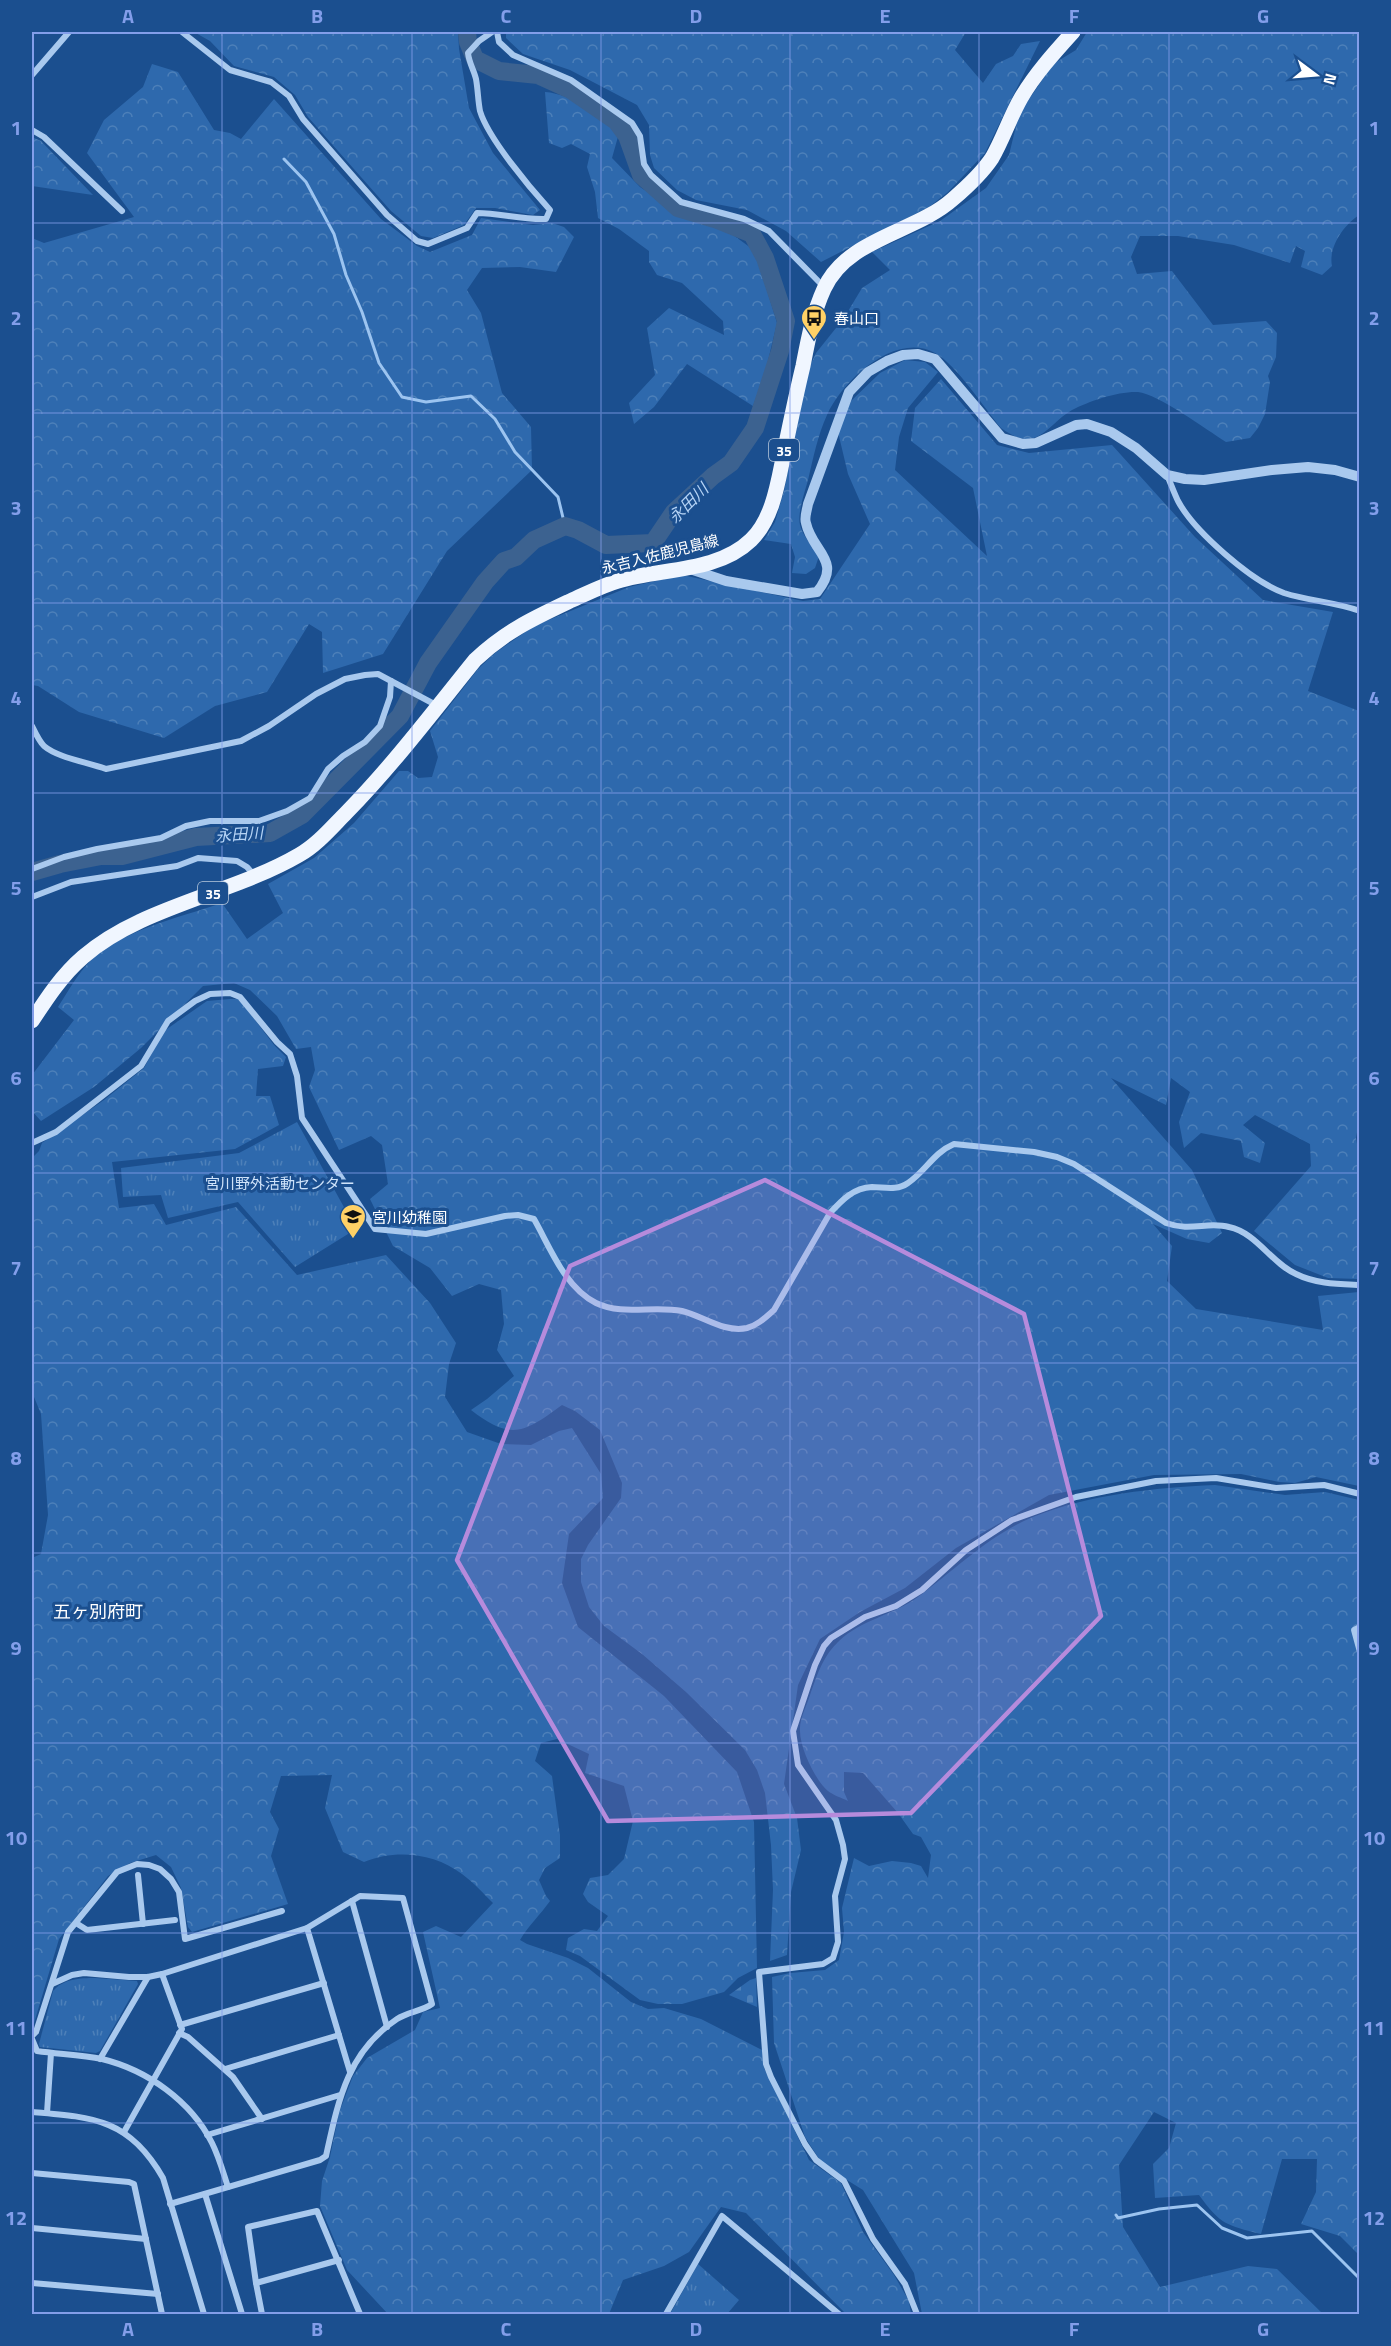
<svg xmlns="http://www.w3.org/2000/svg" width="1391" height="2346" font-family="'Titillium Web','Noto Sans JP',sans-serif">
<style>
.grass{fill:url(#grass-tufts)}
.forest{fill:url(#forest-crowns)}
.cemetery{fill:url(#cemetery-stones)}
.lines{fill:none;stroke-linecap:round;stroke-linejoin:round}
.stream{stroke:#9cc4f0;stroke-width:3}
.river{stroke:#3c6290;stroke-width:18}
.minor{stroke:#a9c9ee;stroke-width:6}
.tertiary{stroke:#a9c9ee;stroke-width:10}
.primary{stroke:#f0f6ff;stroke-width:15}
.marked{fill:#b68bdc;fill-opacity:0.2;stroke:#b68bdc;stroke-width:4.5;stroke-linejoin:round}
.grid{fill:none;stroke:#839eea;stroke-width:1.5;stroke-opacity:0.55}
.labels{text-anchor:middle;dominant-baseline:central;stroke-width:6;stroke-linejoin:round;paint-order:stroke}
.shield{fill:#1b4f8f;stroke:#bbcadd;stroke-width:1.5}
.shield-label{font-size:14px;font-weight:bold;fill:#fff}
.poi-label{font-size:15px;fill:#fff;stroke:#1b4f8f;text-anchor:start}
.street-label{font-size:15px;fill:#fff;stroke:#1b4f8f}
.park-label{font-size:15px;fill:#cfe3fa;stroke:#1b4f8f}
.water-label{font-size:16px;font-style:italic;fill:#b5d3f5;stroke:#1b4f8f}
.quarter-label{font-size:18px;fill:#fff;stroke:#1b4f8f}
.neatline{fill:none;stroke:#839eea;stroke-width:2}
.grid-label{font-size:20px;text-anchor:middle;font-weight:bold;fill:#839eea}
</style>
<defs>
<pattern id="grass-tufts" width="24" height="20" patternUnits="userSpaceOnUse" patternTransform="scale(1.5)"><rect width="24" height="20" fill="#2e69ad"/><path d="M3 7l-1-3M5 7V3M7 7l1-3M15 17l-1-3M17 17v-4M19 17l1-3" fill="none" stroke="#4d80b9"/></pattern>
<pattern id="forest-crowns" width="20" height="18" patternUnits="userSpaceOnUse" patternTransform="scale(1.5)"><rect width="20" height="18" fill="#2e69ad"/><path d="M2 6a3 3 0 1 1 6 0M12 15a3 3 0 1 1 6 0" fill="none" stroke="#4d80b9"/></pattern>
<pattern id="cemetery-stones" width="16" height="16" patternUnits="userSpaceOnUse" patternTransform="scale(1.5)"><rect width="16" height="16" fill="#2e69ad"/><path d="M2 7V4a2 2 0 0 1 4 0v3zM10 15v-3a2 2 0 0 1 4 0v3z" fill="#4d80b9"/></pattern>
</defs>
<rect width="100%" height="100%" fill="#1b4f8f"/>
<g class="grass">
<path d="M297,1122l59,107 -61,38 -57,-65 -70,16 -7,-23 -38,2 -2,-29 118,-15z"/>
<path d="M95,1978l42,3 1,3 -38,67 -4,2 -56,-6 -1,-3 14,-53c10,-12 27,-13 42,-13z"/>
<path d="M698,2264l41,36 -12,14h-57z"/>
</g>
<g class="forest">
<path d="M194,32h264l1,17 10,59 24,45 47,57 -7,5 -38,-7h-19l-12,17 -31,13 -12,-2 -30,-25 -83,-94 -13,-22 -21,-18 -40,-11 -24,-25z"/>
<path d="M506,32h460l-11,18 28,33 13,-19 17,-8 8,-12 19,-3 -55,112 -37,39 -19,15 -108,55 -35,-31 -39,-21 -51,-10 -19,-10 -23,-22 -4,-13 -1,-30 -12,-20 -67,-35 -47,-16 -17,-16z"/>
<path d="M1087,32h272v183c-15,10 -31,32 -27,51l-10,9 -21,-8 4,-16 -9,-5 -6,17 -56,-18 -56,-9h-38l-9,21 6,17 35,-3 41,54 53,-4 11,12 -1,24 -8,19 2,6 -5,32 -7,14 -8,10 -24,4c-19,-12 -68,-48 -88,-50 -19,-1 -49,9 -66,18 -27,16 -34,45 -71,18 -16,-19 -45,-64 -66,-75 -40,-22 -93,28 -108,62 -9,19 -14,44 -19,65 -3,11 -11,34 -8,45 2,10 13,22 19,31l-4,12 -9,6 -14,-1 3,-16 -4,-13 -27,-4 11,-18 9,-31 23,-119 9,-19 28,-35 18,-30 28,-18 -18,-18 68,-31 46,-33 23,-33 10,-41 34,-50 23,-14z"/>
<path d="M152,64l26,8 36,58 16,3 11,6 33,-40 107,120 36,27 13,6 42,-17 9,-17 52,7 19,-2 12,4 10,10 -18,35 -36,-5 -38,1 -15,22 14,23 21,80 29,34 1,43 -85,81 -64,103 -60,19 -1,-41 -13,-8 -42,68 -52,14 -51,32 -85,-26 -41,-26 -6,-1v-447l12,5 90,-26 -47,-64 17,-33 39,-33z"/>
<path d="M545,92c28,2 52,24 74,41l-7,25 28,29 42,28 47,17 26,19 22,72 -12,50 -12,33 -66,-42 -33,43 -20,17 -5,-21 26,-28 -8,-47 22,-20 55,27 -1,-14 -41,-38 -25,-8 -8,-13v-11l-30,-22 -21,-11 -3,-26 -8,-25 3,-13 -19,-10 -9,4 -13,-5z"/>
<path d="M32,137l9,4 52,54 -61,-9z"/>
<path d="M905,360l20,2 13,10 -30,36 -9,29 -4,33 92,86 -14,-68 -62,-47 4,-33 26,-29 56,66 32,8 83,-8 83,92 68,63 70,12 -25,79 51,20 1,404 -4,23 4,24 -1,117 -31,-1 -33,-13 -41,-34 57,-65 -1,-22 -55,-29 -12,10 22,18 -5,20 -16,-6 -3,-16 -40,-8 -17,15 -5,-26 11,-30 -19,-14 -5,27 -55,-27 81,92 30,63 -13,10 -22,-4 -34,-15 19,22 -5,35 29,28 127,21 -5,-34 41,-4v194l-43,-9 -21,6 -16,-1 -38,-8 -87,1 -105,20 -93,53 -51,40 -45,24 -40,27 -22,46 -14,99 13,34 4,32 -10,42 -4,63 -17,6 3,-71 -2,-45 -6,-52 -8,-23 -12,-20 -59,-58 -44,-38 -38,-28 -15,-19 -8,-25v-23l7,-14 33,-47 1,-15 -22,-53 -25,-19 -13,-6c-38,28 -51,36 -91,5l16,-11 27,-23 -17,-26 7,-26 -3,-34 -22,-6 -27,12 -22,-28 -37,-22 -23,-47 18,-15 -6,-39 -11,-9 -32,14 -30,-63 6,-17 -4,-23 -15,2 -19,-33 -27,-26 -16,-7 -31,3 -62,62 -47,39 -53,34 -9,-10v-36l42,-55 -16,-13c8,-12 16,-27 26,-39 30,-37 95,-50 138,-65l25,36 36,-26 -15,-29 46,-26 40,-35 45,-52h9l10,7 14,-1 6,-20 -8,-26 48,-62 17,-16 39,-27 95,-39 53,-12 121,26 17,-2 50,-75 -22,-50 -10,-42 13,-31 29,-28z"/>
<path d="M230,999h9l35,46 12,12 -3,9 -25,3 -2,27h14l9,29 -44,24 -123,13 7,46 35,-4 12,21 70,-18 61,68 89,-20 44,48 26,40 -7,21 -4,33 22,35 34,12 30,1 28,-14 13,-3 29,46 2,24 -34,36 -7,49 16,44 86,69 73,76 17,50 3,146 -19,10 -14,14 -42,12h-24l-18,-4 -60,-44 -14,-6 2,-12 16,-9 13,2 11,-15 -20,-14 -5,-8 7,-16 18,-3 16,-16 9,-38 -9,-35 -39,-13 4,-19 -32,-15 -16,4 -6,18 17,15 8,59v23l-15,10 -6,12 7,16 4,5c-10,14 -21,24 -30,39l7,4 41,14 20,10 43,34 17,7 16,-1 37,11 61,31 2,18 45,92 32,23 22,49 31,43 15,26 2,13h-65l-100,-101 -25,-6 -32,45 -25,14 -41,14 -14,34h-221l-41,-44 -27,-64 2,-25 8,-24 9,-44 14,-37 14,-18 48,-28 8,-18 17,-4 -17,-76 13,-6 25,11 32,-34c-10,-10 -20,-21 -31,-29 -28,-21 -66,-25 -98,-12l-21,-10 -18,-44 7,-33 -51,1 -11,36 9,17 -8,27 17,48 -96,28 -4,-5 -7,-39 -10,-21 -15,-12 -26,8 -22,13 -49,63 -27,91v-472l9,-4 7,-39 -7,-101 -9,-22v-234l7,-7 3,-8 62,-43 40,-32 20,-37 43,-30z"/>
<path d="M1215,1485l70,10 40,-3 34,8v755l-19,-19 -39,-12 15,-32 1,-33h-35l-21,75c-35,-9 -40,-9 -62,-39l-44,3 -2,-34 16,-16 7,-25 -22,-11 -35,53 4,62 37,60 88,-21 29,3 46,45h-401l-8,-41 -51,-83 -40,-25 -18,-28 -31,-94 -2,-66 18,-4 35,-3 14,-10 5,-28 -2,-24 12,-50 15,8 23,-5 19,2 10,3 7,12 3,-23 -10,-18 -8,-3 -15,-21 -35,-40 -19,-1v20l4,9c-6,-3 -15,-6 -20,-10 -13,-11 -28,-43 -28,-60 -1,-12 8,-28 11,-39 7,-20 13,-37 28,-51 22,-21 54,-26 79,-44 37,-27 71,-62 115,-80 57,-23 121,-29 182,-32z"/>
</g>
<path class="cemetery" d="M756,1978l1,29 -28,-12 21,-15z"/>
<g class="lines">
<g class="stream">
<path d="M284,159l22,23 28,52 12,41 16,37 17,51 23,34 24,5 45,-6 24,23 20,33 43,45 7,29"/>
<path d="M1116,2215l2,3 41,-9 38,-4 25,23 25,10 65,-7 48,48"/>
</g>
<path class="river" d="M32,872l28,-8 41,-8h21l74,-19 74,-4 32,-18 98,-99 28,-53 57,-81 19,-21 12,-4 18,-17 31,-14 13,4 28,15 47,-2 21,-31 39,-36 18,-13 24,-35 25,-77 6,-30 -21,-63 -13,-24 -37,-15 -37,-11 -37,-33 -14,-39 -11,-15 -45,-31 -33,-15 -39,-4 -24,-12 -7,-17 -1,-10"/>
<g class="minor">
<path d="M182,32l48,38 41,12 18,14 14,23 84,96 30,26 11,3 39,-16 10,-15c23,0 45,7 69,6l4,-9c-20,-22 -62,-72 -70,-99 -2,-10 -2,-21 -4,-32 -2,-9 -7,-16 -8,-26l11,-12 13,-9"/>
<path d="M497,32l2,10 14,13 58,25 61,43 8,13 4,28 7,11 30,27 63,17 25,12 56,57"/>
<path d="M32,75l37,-43"/>
<path d="M32,130l12,7 78,74"/>
<path d="M1167,475c4,9 7,18 11,26 16,30 73,80 106,92 25,8 51,9 76,18"/>
<path d="M32,726c3,6 7,15 12,20 14,12 44,16 62,23l135,-28 28,-15 47,-32 29,-15 20,-4 13,-1 58,31"/>
<path d="M32,869l32,-12 33,-8 64,-11 25,-12 24,-5h49l28,-10 23,-13 18,-29 15,-13 22,-14 15,-16 10,-29 1,-16"/>
<path d="M32,897l39,-15 106,-16 21,-8 39,3 10,6 7,8"/>
<path d="M32,1143l24,-11 85,-66 27,-45 27,-20 15,-7 20,-1 10,4 37,45 13,12 7,22 5,42 73,111 51,5 79,-18 13,-1 16,4c16,28 31,69 62,84 27,13 57,2 86,8 21,5 42,22 65,17 11,-3 19,-11 27,-18l56,-97c12,-13 23,-25 42,-26 12,0 25,4 36,-4 18,-12 25,-30 46,-39l80,8 23,5 17,7 92,59c25,9 42,-2 63,4 28,6 42,36 67,47 20,10 43,10 64,11"/>
<path d="M1360,1627l-6,3 6,22"/>
<path d="M138,1875l5,49"/>
<path d="M352,1901l35,126"/>
<path d="M76,1923l11,7 88,-10"/>
<path d="M307,1928l43,144"/>
<path d="M52,1984l20,-9 12,-2 45,4h19l14,-3 145,-46 53,-32 43,2 29,106c-10,7 -24,8 -35,15 -50,33 -59,83 -71,137l-6,4 -150,44"/>
<path d="M180,2025l144,-42"/>
<path d="M179,2033l9,4 45,40 29,42"/>
<path d="M32,2036l4,-4 32,-100 49,-60 20,-8 12,1 11,4 11,10 8,13 6,47 97,-28"/>
<path d="M32,2039l5,12c21,3 44,4 65,8 45,11 89,42 110,84 7,14 11,29 16,44"/>
<path d="M100,2059l48,-82"/>
<path d="M225,2069l114,-34"/>
<path d="M32,2112c62,5 97,7 131,66l41,136"/>
<path d="M47,2113l4,-60"/>
<path d="M124,2132l58,-103 -20,-55"/>
<path d="M207,2135l133,-40"/>
<path d="M32,2173l97,9 5,2 28,130"/>
<path d="M205,2194l37,120"/>
<path d="M32,2228l114,11"/>
<path d="M32,2283l126,11"/>
<path d="M256,2283l83,-23"/>
<path d="M262,2314l-6,-31 -8,-56 69,-16 43,103"/>
<path d="M666,2314l56,-98 117,98"/>
<path d="M917,2314l-12,-30 -32,-45 -29,-58 -28,-21 -11,-16 -34,-67 -5,-13 -7,-92 64,-8 10,-6 5,-16 -3,-46 10,-37 -2,-14 -7,-25 -38,-55 -5,-34 22,-66 9,-19 7,-8 34,-21 31,-11 26,-16 44,-40 46,-30 64,-23 80,-16 60,-3 60,10 48,-3 36,9"/>
</g>
<path class="tertiary" d="M687,568l39,13 76,13 15,-2c26,-32 -5,-40 -11,-69 -2,-5 1,-13 2,-19l41,-112 19,-20 19,-11 16,-6 15,-1 17,5 67,79 21,6 13,-1 40,-18 11,-1 24,8 25,16 31,27 18,4 19,1 68,-10 36,-3 27,3 25,7"/>
<path class="primary" d="M32,1021c15,-23 30,-46 51,-64 57,-50 149,-63 216,-102 18,-10 33,-28 47,-42 47,-48 87,-101 129,-153 31,-29 57,-41 95,-59 16,-7 31,-15 48,-20 42,-13 99,-8 133,-41 22,-21 27,-58 33,-87 6,-29 12,-58 19,-87 5,-26 10,-53 21,-77 23,-51 91,-56 129,-90 14,-12 29,-26 39,-41 11,-19 18,-41 29,-60 14,-24 33,-45 52,-66"/>
</g>
<path class="marked" d="M765,1180l259,134 77,302 -190,197 -303,8 -151,-261 113,-294z"/>
<path class="grid" d="M222,32v2282M412,32v2282M601,32v2282M790,32v2282M979,32v2282M1169,32v2282M32,223h1328M32,413h1328M32,603h1328M32,793h1328M32,983h1328M32,1173h1328M32,1363h1328M32,1553h1328M32,1743h1328M32,1933h1328M32,2123h1328"/>
<defs>
<symbol id="bus-pin" viewBox="-11 -11 22 30"><path d="M0 17L-7.5 6A9.5 9.5 0 1 1 7.5 6Z" fill="#ffd166" stroke="#1b4f8f"/><path d="M-5-6H5V4H4V6H2V4H-2V6H-4V4H-5ZM-3.5-4V0h7V-4ZM-3.5 1.2v1.5H-2V1.2ZM2 1.2v1.5H3.5V1.2Z" fill="#111"/></symbol>
<symbol id="school-pin" viewBox="-11 -11 22 30"><path d="M0 17L-7.5 6A9.5 9.5 0 1 1 7.5 6Z" fill="#ffd166" stroke="#1b4f8f"/><path d="M0-5L7-2L0 1L-7-2ZM-4 1L0 2.5L4 1V4Q0 6-4 4Z" fill="#111"/></symbol>
</defs>
<g fill-rule="evenodd">
<use href="#bus-pin" x="799" y="303" width="30" height="40"/>
<use href="#school-pin" x="338" y="1202" width="30" height="40"/>
</g>
<g class="labels">
<g class="shield">
<rect x="769" y="439" width="30" height="22" rx="4.5"/>
<rect x="198" y="882" width="30" height="22" rx="4.5"/>
</g>
<g class="shield-label">
<text x="784" y="450">35</text>
<text x="213" y="893">35</text>
</g>
<g class="poi-label">
<text x="834" y="318">春山口</text>
<text x="372" y="1217">宮川幼稚園</text>
</g>
<g class="street-label">
<text transform="translate(660 554) rotate(-14)">永吉入佐鹿児島線</text>
</g>
<g class="park-label">
<text x="280" y="1183">宮川野外活動センター</text>
</g>
<g class="water-label">
<text transform="translate(688 503) rotate(-45)">永田川</text>
<text transform="translate(239 834) rotate(-4)">永田川</text>
</g>
<g class="quarter-label">
<text x="98" y="1611">五ヶ別府町</text>
</g>
</g>
<rect width="1391" height="2346" fill="none" stroke="#1b4f8f" stroke-width="66"/>
<g transform="translate(1316 75) rotate(106)" stroke="#1b4f8f" stroke-width="4.5" paint-order="stroke">
<path d="M0-4.5L10 22L0 15L-10 22Z" fill="#ffffff"/>
<text y="-9" font-size="16" font-weight="bold" text-anchor="middle" fill="#ffffff">N</text>
</g>
<rect x="33" y="33" width="1325" height="2280" class="neatline"/>
<g class="grid-label">
<text x="128" y="23">A</text>
<text x="317" y="23">B</text>
<text x="506" y="23">C</text>
<text x="696" y="23">D</text>
<text x="885" y="23">E</text>
<text x="1074" y="23">F</text>
<text x="1263" y="23">G</text>
<text x="16" y="135">1</text>
<text x="1374" y="135">1</text>
<text x="16" y="325">2</text>
<text x="1374" y="325">2</text>
<text x="16" y="515">3</text>
<text x="1374" y="515">3</text>
<text x="16" y="705">4</text>
<text x="1374" y="705">4</text>
<text x="16" y="895">5</text>
<text x="1374" y="895">5</text>
<text x="16" y="1085">6</text>
<text x="1374" y="1085">6</text>
<text x="16" y="1275">7</text>
<text x="1374" y="1275">7</text>
<text x="16" y="1465">8</text>
<text x="1374" y="1465">8</text>
<text x="16" y="1655">9</text>
<text x="1374" y="1655">9</text>
<text x="16" y="1845">10</text>
<text x="1374" y="1845">10</text>
<text x="16" y="2035">11</text>
<text x="1374" y="2035">11</text>
<text x="16" y="2225">12</text>
<text x="1374" y="2225">12</text>
<text x="128" y="2336">A</text>
<text x="317" y="2336">B</text>
<text x="506" y="2336">C</text>
<text x="696" y="2336">D</text>
<text x="885" y="2336">E</text>
<text x="1074" y="2336">F</text>
<text x="1263" y="2336">G</text>
</g>
</svg>
